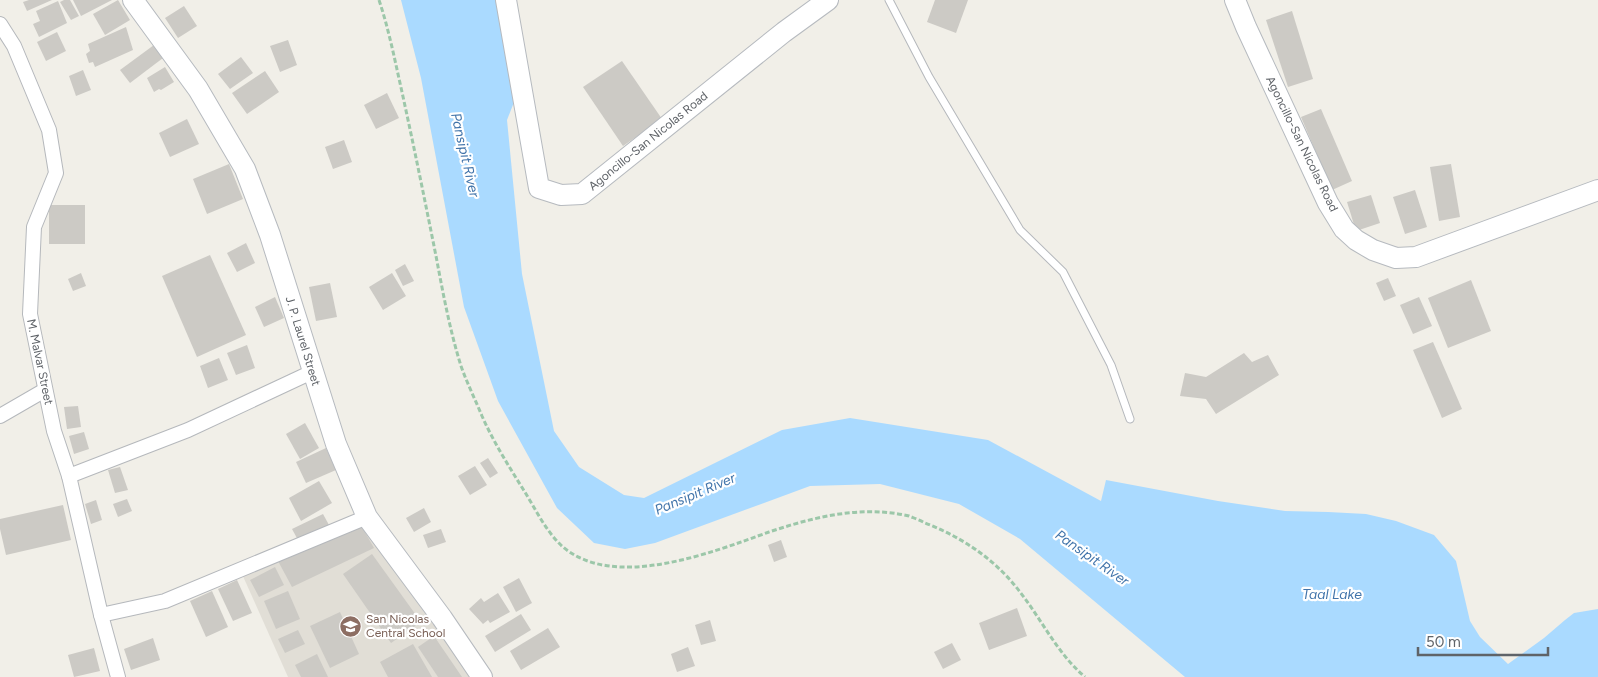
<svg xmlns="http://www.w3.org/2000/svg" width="1598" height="677" font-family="Figtree,sans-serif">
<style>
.education{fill:#e1ded6}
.water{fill:#aadaff}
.building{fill:#cccac5}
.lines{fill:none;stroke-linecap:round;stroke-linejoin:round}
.lane-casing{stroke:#b5b8bc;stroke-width:9}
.street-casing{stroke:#b5b8bc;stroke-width:16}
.secondary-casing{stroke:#b6babf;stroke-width:22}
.path{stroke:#9cc7a9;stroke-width:3;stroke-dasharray:5 2.5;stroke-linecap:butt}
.lane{stroke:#fff;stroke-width:7}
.street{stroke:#fff;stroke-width:14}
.secondary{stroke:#fff;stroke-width:20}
.labels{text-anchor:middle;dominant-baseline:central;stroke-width:4.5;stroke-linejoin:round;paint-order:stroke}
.street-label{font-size:12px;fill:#5f6368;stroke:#fff}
.education-label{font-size:12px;fill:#785e54;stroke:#fff;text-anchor:start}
.water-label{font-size:14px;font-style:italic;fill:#4174aa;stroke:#fff}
</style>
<rect width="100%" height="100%" fill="#f1efe8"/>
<path class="education" d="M360,524l112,153h-184l-46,-103z"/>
<path class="water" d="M401,0h105l12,92 -11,28 15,154 32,157 25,36 45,28 20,3 138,-68 68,-12 138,22 113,61 5,-21 112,21 67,10 43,1 38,2 30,7 38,14 22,26 14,60 10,16 28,27 36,-26 21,-18 9,-7 24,-4v68h-413l-165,-138 -61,-35 -79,-20 -70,2 -155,57 -30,6 -31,-6 -37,-35 -59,-107 -34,-94 -43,-229z"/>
<g class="building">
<path d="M29,0h23l-25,11 -4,-9z"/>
<path d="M64,0h6l9,16 -8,4 -11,-18z"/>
<path d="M73,0h39l-31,16z"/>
<path d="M118,0l12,20 -25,15 -12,-21z"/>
<path d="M935,0h33l-12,33 -29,-11z"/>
<path d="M58,1l9,22 -28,14 -6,-13 7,-3 -4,-10z"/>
<path d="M184,6l13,20 -19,12 -13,-20z"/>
<path d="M1292,11l21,68 -25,8 -22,-67z"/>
<path d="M126,27l7,23 -38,17 -2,-5 -4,1 -3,-9 4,-3 -2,-7z"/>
<path d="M57,32l9,19 -20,10 -9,-19z"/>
<path d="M288,40l9,25 -17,7 -10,-26z"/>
<path d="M154,45l9,13 -33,25 -10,-13z"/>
<path d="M241,57l12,16 -23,16 -12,-15z"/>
<path d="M622,61l40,58 -39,27 -40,-59z"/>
<path d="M165,67l9,15 -13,8 -2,-1 -5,3 -7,-14z"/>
<path d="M83,70l8,20 -15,6 -7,-20z"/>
<path d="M265,71l14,21 -32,22 -15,-21z"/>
<path d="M387,93l12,25 -23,11 -12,-24z"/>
<path d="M1321,109l31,72 -20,9 -31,-73z"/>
<path d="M187,119l12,25 -29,13 -11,-24z"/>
<path d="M344,140l8,22 -19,7 -8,-22z"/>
<path d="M229,164l14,35 -36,15 -14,-35z"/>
<path d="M1451,164l9,53 -21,4 -9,-54z"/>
<path d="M1415,190l12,37 -22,7 -12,-37z"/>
<path d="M1371,195l9,28 -24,8 -9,-29z"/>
<rect x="49" y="205" width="36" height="39"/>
<path d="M246,243l9,20 -18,9 -10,-19z"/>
<path d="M210,255l36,80 -49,22 -35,-81z"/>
<path d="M405,264l9,17 -11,5 -8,-16z"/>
<path d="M81,273l5,13 -13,5 -5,-12z"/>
<path d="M392,273l14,23 -23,14 -14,-23z"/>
<path d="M1388,278l8,18 -12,5 -8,-18z"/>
<path d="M1471,280l20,51 -43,17 -20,-50z"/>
<path d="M330,283l7,34 -21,4 -7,-34z"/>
<path d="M275,297l9,21 -20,9 -9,-20z"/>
<path d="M1419,297l13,29 -19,8 -13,-29z"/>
<path d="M1433,342l29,67 -20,9 -29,-68z"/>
<path d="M247,345l8,23 -19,7 -9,-22z"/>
<path d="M1244,353l8,9 16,-7 11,20 -63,39 -10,-15 -26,-3 5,-23 21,4z"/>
<path d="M219,358l9,22 -20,8 -8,-22z"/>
<path d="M78,406l3,21 -14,2 -3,-22z"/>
<path d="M305,423l14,25 -19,11 -14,-25z"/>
<path d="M84,432l5,17 -15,5 -5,-18z"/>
<path d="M326,448l10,22 -30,13 -10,-21z"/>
<path d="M488,458l10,15 -8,5 -10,-15z"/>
<path d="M475,466l12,19 -17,10 -12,-19z"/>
<path d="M120,467l8,23 -13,3 -7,-23z"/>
<path d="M319,481l13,22 -31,18 -12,-23z"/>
<path d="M127,499l5,12 -14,6 -5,-13z"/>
<path d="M96,500l6,20 -11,4 -6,-20z"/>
<path d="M63,505l8,35 -65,15 -6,-26v-10z"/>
<path d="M424,508l7,14 -17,10 -8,-14z"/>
<path d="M323,514l6,11 -31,15 -6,-11z"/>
<path d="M362,527l12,21 -82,39 -14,-26z"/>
<path d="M441,529l5,13 -18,6 -5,-13z"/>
<path d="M781,540l6,17 -13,5 -6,-17z"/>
<path d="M372,554l49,68 -30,21 -48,-69z"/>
<path d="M275,567l9,18 -25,12 -9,-17z"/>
<path d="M519,578l13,25 -16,9 -13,-25z"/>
<path d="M237,580l15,33 -19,8 -15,-32z"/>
<path d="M212,591l16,36 -22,10 -16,-36z"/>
<path d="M288,591l12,28 -24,10 -12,-28z"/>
<path d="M498,593l12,19 -20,11 -2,-3 -5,4 -14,-15 12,-11 3,4z"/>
<path d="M1017,608l10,28 -38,14 -10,-27z"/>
<path d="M340,612l19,42 -29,14 -20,-42z"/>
<path d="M521,614l10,16 -36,22 -10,-16z"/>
<path d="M710,620l6,21 -15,4 -6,-20z"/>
<path d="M548,628l12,19 -39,23 -11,-19z"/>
<path d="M298,630l7,14 -20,9 -7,-14z"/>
<path d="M434,636l28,41h-24l-20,-30z"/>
<path d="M153,638l7,22 -29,10 -7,-21z"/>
<path d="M952,643l9,17 -18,9 -9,-17z"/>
<path d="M413,644l19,33h-44l-8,-15z"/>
<path d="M688,647l7,19 -18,6 -6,-18z"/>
<path d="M94,648l6,23 -26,6 -6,-22z"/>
<path d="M317,654l11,23h-27l-6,-12z"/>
</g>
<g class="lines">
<defs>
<path id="lane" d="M889,0l40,77 91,153 43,42 48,93 19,54"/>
<g id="street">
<path d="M0,24l14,22 35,84 7,43 -22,54 -4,87 24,117 15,45 32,139 17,62"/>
<path d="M0,416l45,-26"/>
<path d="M69,476l119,-46 124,-58"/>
<path d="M101,615l64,-14 202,-84"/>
</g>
<g id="secondary">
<path d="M133,0l65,89 47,80 25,66 66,209 31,73 75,101 40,59"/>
<path d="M506,0l33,188 22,7 21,-1 202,-162 44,-32"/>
<path d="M1235,0l11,27 82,176 16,26 12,11 17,10 23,8 20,-1 182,-67"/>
</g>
</defs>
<use href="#lane" class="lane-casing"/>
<use href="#street" class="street-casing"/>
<use href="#secondary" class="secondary-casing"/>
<path class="path" d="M379,0c10,30 16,61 23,92 12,55 23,109 34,164 7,37 14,75 25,110 6,17 14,33 21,50 11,25 26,49 41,73 12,19 23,43 40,58 52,44 150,5 206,-15 45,-15 92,-27 140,-16 5,2 11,4 16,7 37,14 71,37 95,69 22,28 37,61 65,85"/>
<use href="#lane" class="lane"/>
<use href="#street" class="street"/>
<use href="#secondary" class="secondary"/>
</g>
<defs>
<symbol id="school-disc" viewBox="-11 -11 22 22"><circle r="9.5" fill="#8d6e63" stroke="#fff"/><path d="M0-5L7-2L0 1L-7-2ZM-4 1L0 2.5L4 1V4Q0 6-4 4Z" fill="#fff"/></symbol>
</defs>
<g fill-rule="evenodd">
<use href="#school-disc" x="338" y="614" width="25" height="25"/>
</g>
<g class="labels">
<g class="street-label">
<text transform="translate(648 141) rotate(-39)">Agoncillo-San Nicolas Road</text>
<text transform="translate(1302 144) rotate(64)">Agoncillo-San Nicolas Road</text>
<text transform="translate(303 341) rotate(73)">J. P. Laurel Street</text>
<text transform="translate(40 362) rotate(78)">M. Malvar Street</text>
</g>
<g class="education-label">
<text x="366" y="619">San Nicolas<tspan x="366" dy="14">Central School</tspan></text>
</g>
<g class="water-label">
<text transform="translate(465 155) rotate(77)">Pansipit River</text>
<text transform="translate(695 494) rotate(-23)">Pansipit River</text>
<text transform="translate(1092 558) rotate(35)">Pansipit River</text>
<text x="1332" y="594">Taal Lake</text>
</g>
</g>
<path d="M1418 647v8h130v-8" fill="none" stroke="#5f6368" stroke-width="2.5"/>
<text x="1426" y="647" font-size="15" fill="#5f6368" stroke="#ffffff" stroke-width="4" paint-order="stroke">50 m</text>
</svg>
